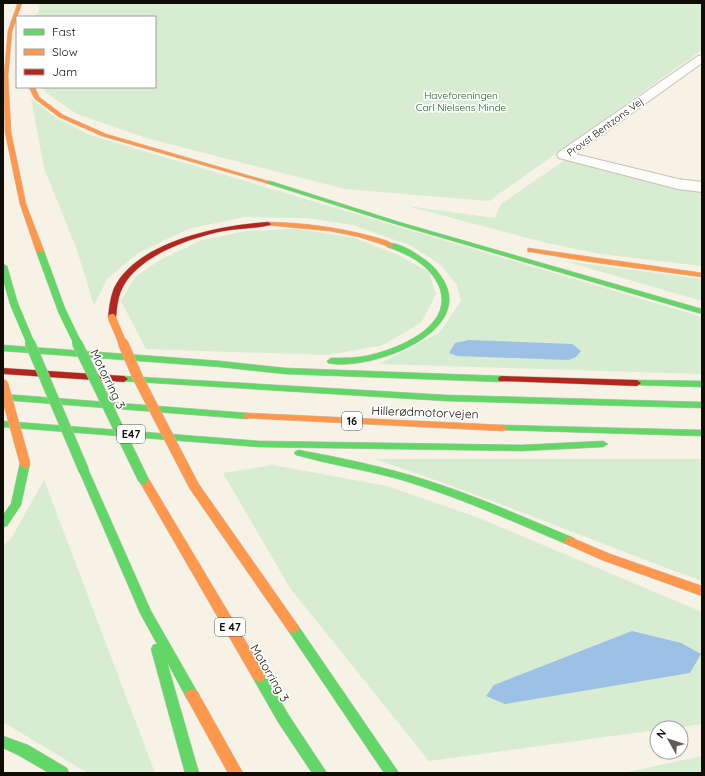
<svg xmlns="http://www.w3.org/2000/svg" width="705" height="776" font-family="Quicksand,sans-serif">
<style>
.green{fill:#d7ecd0}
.water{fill:#9cc1e4}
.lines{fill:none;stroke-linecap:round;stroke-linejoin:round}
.street-casing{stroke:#c4c1b7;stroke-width:2}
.fast-casing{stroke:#c4c1b7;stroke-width:1}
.slow-casing{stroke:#c4c1b7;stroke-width:1}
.jam-casing{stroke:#c4c1b7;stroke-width:1}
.street{fill:#fefdfb;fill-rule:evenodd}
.fast{fill:#63d668;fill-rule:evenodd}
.slow{fill:#ff974d;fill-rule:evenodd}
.jam{fill:#b3261e;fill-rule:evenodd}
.fast-bridge-far1-casing{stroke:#c4c1b7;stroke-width:8;stroke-linecap:butt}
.fast-bridge-casing{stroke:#c4c1b7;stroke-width:11;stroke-linecap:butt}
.slow-bridge-far1-casing{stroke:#c4c1b7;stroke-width:8;stroke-linecap:butt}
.slow-bridge-casing{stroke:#c4c1b7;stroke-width:11;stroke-linecap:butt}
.fast-bridge-far1{stroke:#63d668;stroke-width:8}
.fast-bridge{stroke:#63d668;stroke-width:10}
.slow-bridge-far1{stroke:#ff974d;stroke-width:8}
.slow-bridge{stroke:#ff974d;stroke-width:10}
.labels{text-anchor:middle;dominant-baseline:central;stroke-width:3.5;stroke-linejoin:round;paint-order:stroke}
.far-park-label{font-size:10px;fill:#156520;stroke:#fff}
.far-street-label{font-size:10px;fill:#100d06;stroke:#fff}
.shield{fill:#fff;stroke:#585651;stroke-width:1}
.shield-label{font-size:11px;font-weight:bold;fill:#100d06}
.street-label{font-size:12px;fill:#100d06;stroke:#fff}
</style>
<rect width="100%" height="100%" fill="#f6f2e5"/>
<g class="green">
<path d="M40,3h45l-5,2 8,-2h614v47l-213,151 -144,-12 -199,-51 -69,-24 -32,-22 -1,-5h111v-70h-120v-2l3,-1z"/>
<path d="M31,98l24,19 35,18 612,182v57l-323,-10 61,-32 21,-31 -4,-16 -16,-20 -29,-19 -59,-21 -46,-7 -63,-1 -56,12 -50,24 -31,26 -13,26 -17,-55 -33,-82z"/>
<path d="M565,160l88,22 49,9v75l-101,-12 -54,-11 -140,-37 88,12 6,-14z"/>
<path d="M297,229l58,9 43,17 31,17 7,22 -15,29 -38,22 -55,10 -182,-6 -25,-48 14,-24 27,-18 40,-19 45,-9z"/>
<path d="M564,261l138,18v22z"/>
<path d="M374,459h328v122c-110,-40 -218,-86 -328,-122z"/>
<path d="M273,465l114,21 92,32 223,94v112l-27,4h-18v2l-228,31 -139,-173 -67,-115z"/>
<path d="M44,480l111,293h-67l-85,-51v-176l8,-7z"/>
<path d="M702,756v17h-79z"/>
</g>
<g class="water">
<path d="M469,340l103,4 9,7 -5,6 -7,3 -112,-4 -8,-3 6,-10z"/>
<path d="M632,631l49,12 20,11 -11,19 -185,31 -19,-8 8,-11z"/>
</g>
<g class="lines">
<defs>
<path id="street" d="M702,55v8l-127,91 103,25 24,3v10l-24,-3 -119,-31 -2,-3 2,-3 139,-96z"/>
<g id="fast">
<path d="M266,181h4l129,41 303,87v5l-307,-90 -129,-41z"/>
<path d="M387,243c11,-1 26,8 34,14 10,6 17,14 23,24 30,54 -78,91 -116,82l-1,-2 4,-3c13,0 27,0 39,-3 31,-7 87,-31 68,-71 -10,-20 -30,-30 -51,-37z"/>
<path d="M37,249h6l1,2 22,60 -1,2h-3l-4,-2 -22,-60z"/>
<path d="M3,264l4,2 11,38 -1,2h-3l-4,-2 -7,-25z"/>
<path d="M3,345l217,16 65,7 217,8 4,3 -4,3 -217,-8 -65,-7 -217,-16z"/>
<path d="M124,376l322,19 256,7v6l-256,-7 -325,-20 -1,-2 1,-2z"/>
<path d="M637,380l65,1v6l-68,-2 -1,-2z"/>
<path d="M3,394l244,19 5,3 -5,3 -244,-19z"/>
<path d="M3,421l256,20 262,4 82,-4 5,3 -5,3 -82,4 -262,-4 -256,-20z"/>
<path d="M503,425l199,5v6l-202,-6 -2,-2 2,-2z"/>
<path d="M299,450c48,9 96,19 142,35 45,15 89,35 133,53l2,3 -2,3 -4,1 -4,-1c-54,-23 -108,-47 -164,-64 -35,-10 -71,-15 -106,-25l-2,-2 2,-2z"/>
<path d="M25,460l4,1 1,2 -9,42 -14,21 -4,1v-12l8,-11 9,-41 1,-2z"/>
<path d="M84,468l4,1 1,2 62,140 48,84 -2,4 -5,2 -5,-2 -20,-37 32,111h-14l-34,-124 2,-4 4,-1 -17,-31 -61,-142 1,-2z"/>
<path d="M293,623l4,1 102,149h-15l-95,-141 -2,-4 2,-4z"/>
<path d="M259,670l5,2 24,42 39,59h-15l-34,-51 -24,-42 -1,-4 1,-4z"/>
<path d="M3,736l25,9 39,23 2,5h-20l-31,-18 -15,-7z"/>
</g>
<g id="slow">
<path d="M18,3h4l-10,28 -4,45 3,56 15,72 18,47 -4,2 -4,-2 -16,-47 -15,-72 -1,-56 4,-45z"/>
<path d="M29,87h6l4,10 24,18 43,19 165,48 -5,1 -164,-47 -43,-19 -24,-18z"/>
<path d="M268,222c35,1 69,5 102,14 8,2 18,4 24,9l-4,2 -31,-10 -29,-6 -64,-6 -1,-1z"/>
<path d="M528,248l174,25v4l-111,-15 -60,-10h-3z"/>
<path d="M247,413l256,12 5,3 -5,3 -259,-13 -2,-2z"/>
<path d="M143,475l4,1 117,196 1,4 -1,4 -5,2 -5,-2 -116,-201 1,-3z"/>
<path d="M194,482l4,1 99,141 2,4 -2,4 -4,1 -4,-1 -99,-143 -1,-3 1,-3z"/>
<path d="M570,537l40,17 92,32v10l-100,-36 -36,-16 -2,-3 2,-3z"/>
<path d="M192,689l5,2 46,82h-15l-43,-78 2,-4z"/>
</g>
<g id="jam">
<path d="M268,222l3,2 -1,1c-15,4 -30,3 -46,6 -32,6 -83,24 -100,54 -6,10 -7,22 -8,33l-4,2 -4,-2c1,-10 2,-20 6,-30 23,-47 107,-63 154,-66z"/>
<path d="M3,368l121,8 4,3 -4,3 -121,-8z"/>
<path d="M502,376l135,4 4,3 -4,3 -138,-5 -1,-2 1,-2z"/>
</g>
</defs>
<use href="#street" class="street-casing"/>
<use href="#fast" class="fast-casing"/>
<use href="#slow" class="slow-casing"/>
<use href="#jam" class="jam-casing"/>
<use href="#street" class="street"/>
<use href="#fast" class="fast"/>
<use href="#slow" class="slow"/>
<use href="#jam" class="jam"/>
<defs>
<g id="fast-bridge-far1">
<path d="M14,304l17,40"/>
<path d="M62,311l16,33"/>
</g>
<g id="fast-bridge">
<path d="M30,343l54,128"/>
<path d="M77,343l66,136"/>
</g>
<path id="slow-bridge-far1" d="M112,318l11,26"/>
<g id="slow-bridge">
<path d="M123,343l15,35 56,108"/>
<path d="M3,384l22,79"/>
</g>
</defs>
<use href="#fast-bridge-far1" class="fast-bridge-far1-casing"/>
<use href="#fast-bridge" class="fast-bridge-casing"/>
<use href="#slow-bridge-far1" class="slow-bridge-far1-casing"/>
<use href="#slow-bridge" class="slow-bridge-casing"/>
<use href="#fast-bridge-far1" class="fast-bridge-far1"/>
<use href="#fast-bridge" class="fast-bridge"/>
<use href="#slow-bridge-far1" class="slow-bridge-far1"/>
<use href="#slow-bridge" class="slow-bridge"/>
</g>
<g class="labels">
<g class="far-park-label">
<text x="461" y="95">Haveforeningen<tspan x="461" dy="12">Carl Nielsens Minde</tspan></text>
</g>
<g class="far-street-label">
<text transform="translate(605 127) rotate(-36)">Provst Bentzons Vej</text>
</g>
<g class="shield">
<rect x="342" y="412" width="20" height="18" rx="3"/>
<rect x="117" y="425" width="28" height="18" rx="3"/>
<rect x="215" y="618" width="30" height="18" rx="3"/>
</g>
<g class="shield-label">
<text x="352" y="421">16</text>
<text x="131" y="434">E47</text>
<text x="230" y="627">E 47</text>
</g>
<g class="street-label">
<text transform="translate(108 379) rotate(64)">Motorring 3</text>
<text transform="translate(425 412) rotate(2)">Hillerødmotorvejen</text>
<text transform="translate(270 673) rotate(60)">Motorring 3</text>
</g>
</g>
<rect width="705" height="776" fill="none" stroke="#100d06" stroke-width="8"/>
<rect x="16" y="16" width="140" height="72" fill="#ffffff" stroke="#9f9e9b"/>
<rect x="24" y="29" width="20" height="6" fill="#63d668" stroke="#9f9e9b"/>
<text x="52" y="36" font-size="12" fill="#100d06">Fast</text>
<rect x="24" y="49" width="20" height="6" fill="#ff974d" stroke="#9f9e9b"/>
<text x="52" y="56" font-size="12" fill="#100d06">Slow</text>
<rect x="24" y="69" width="20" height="6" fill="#b3261e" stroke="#9f9e9b"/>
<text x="52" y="76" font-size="12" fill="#100d06">Jam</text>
<g transform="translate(669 740) rotate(309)"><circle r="19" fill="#ffffff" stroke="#9f9e9b"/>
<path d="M0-3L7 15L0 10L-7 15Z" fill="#605d54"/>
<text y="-6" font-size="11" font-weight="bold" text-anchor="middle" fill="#100d06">N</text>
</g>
</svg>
